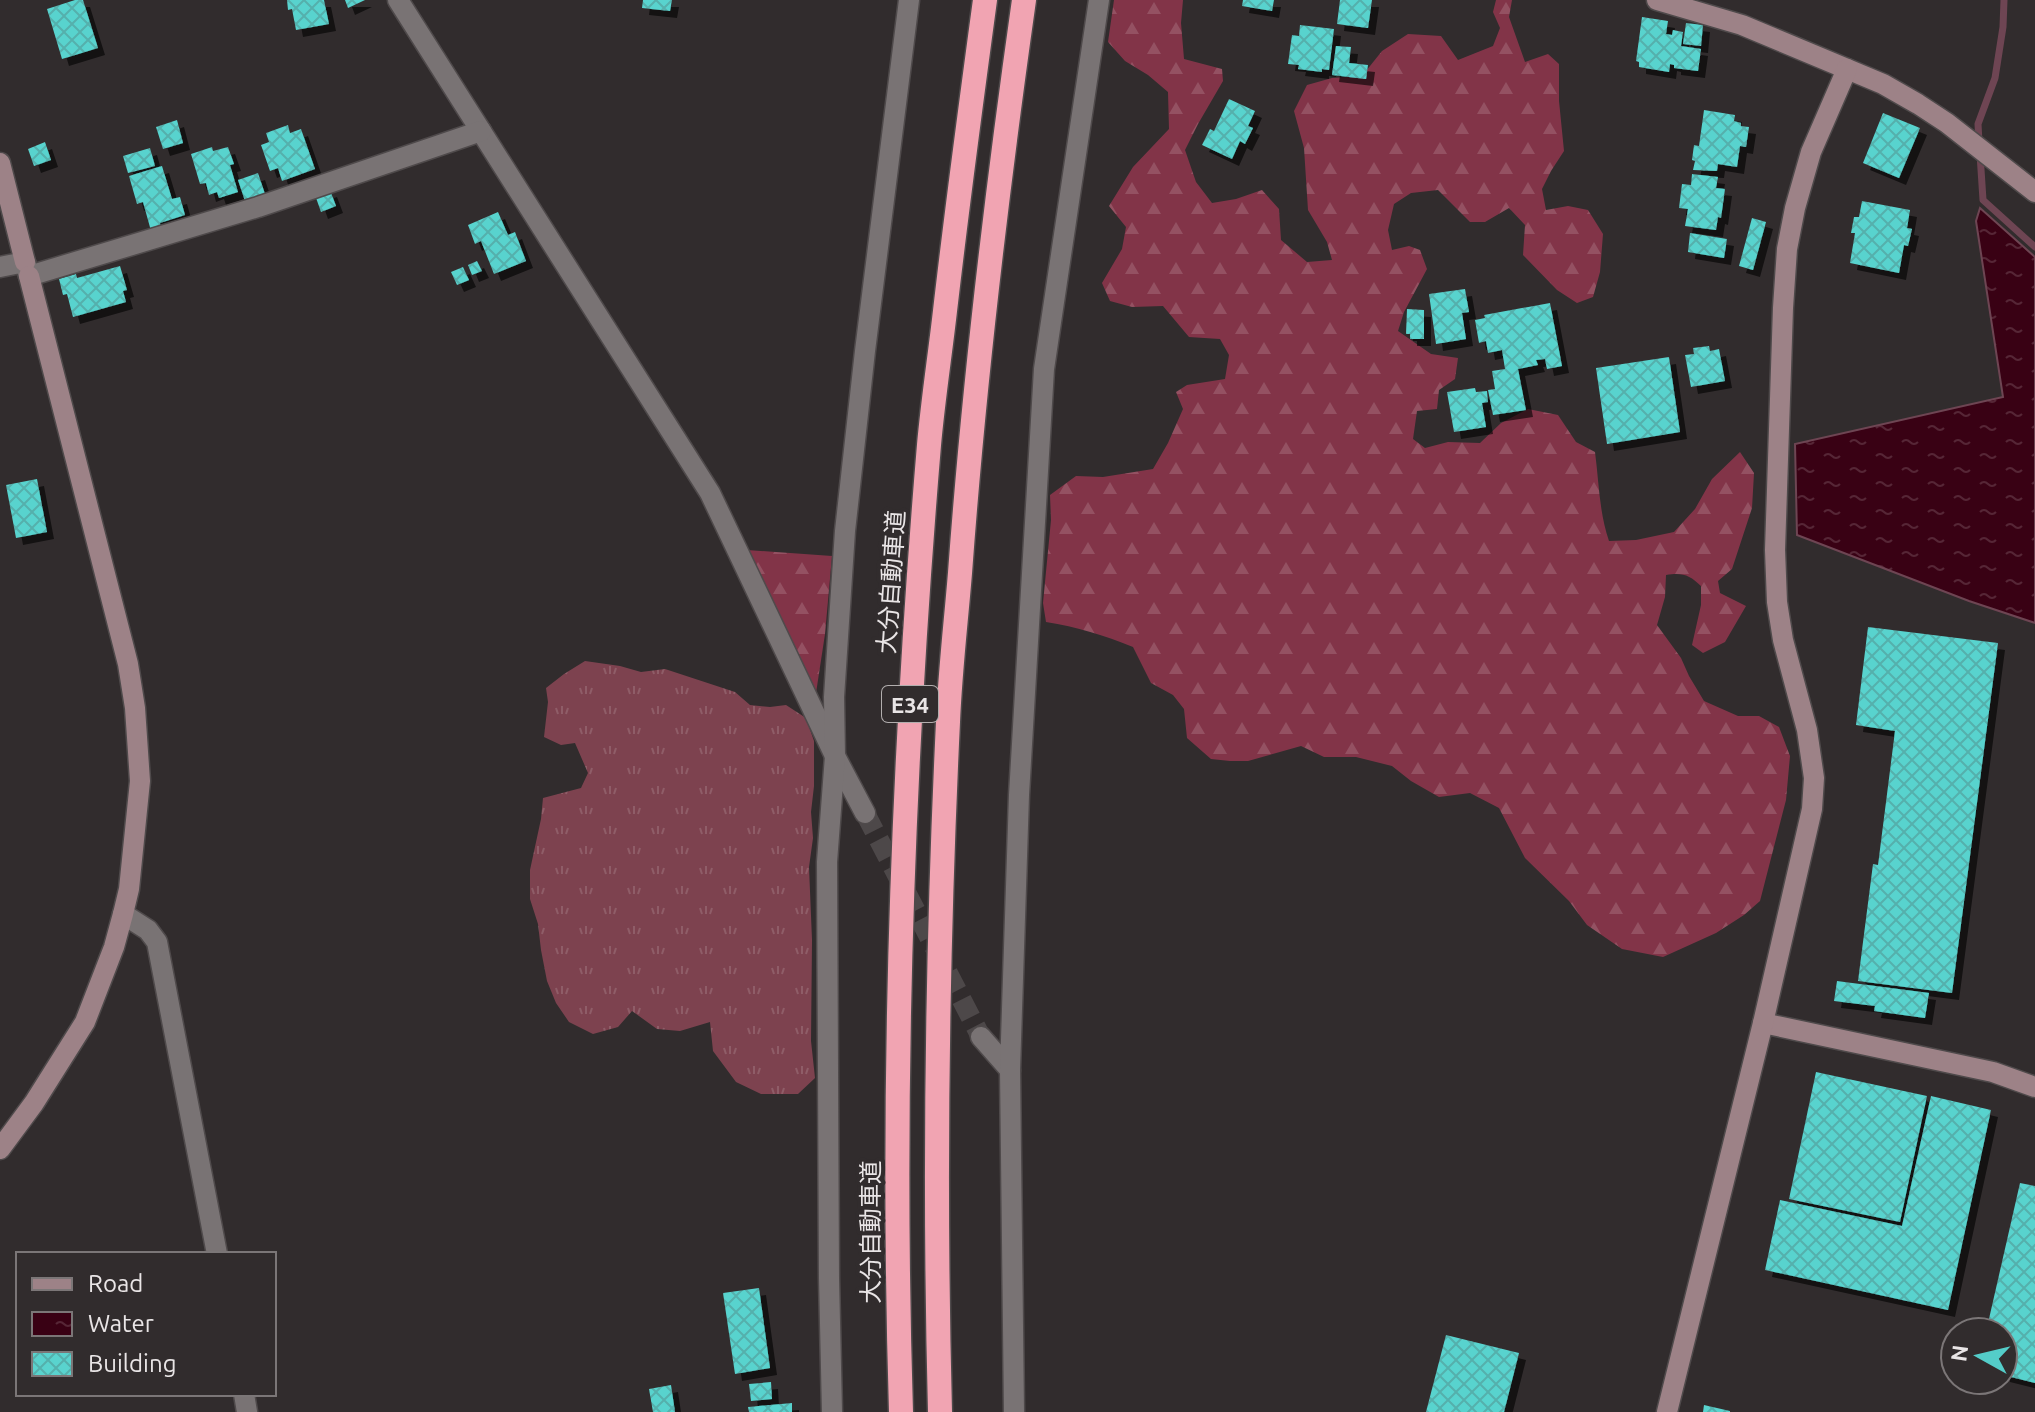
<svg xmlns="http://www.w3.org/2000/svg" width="2035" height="1412" font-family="Ubuntu,'Noto Sans JP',sans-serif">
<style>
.grass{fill:url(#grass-tufts)}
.forest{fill:url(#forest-firs)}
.water{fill:url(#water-ripples);stroke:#6e4553;stroke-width:2}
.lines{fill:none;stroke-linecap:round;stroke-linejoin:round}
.stream{stroke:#6e4553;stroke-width:7}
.building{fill:url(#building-cross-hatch);filter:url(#shadow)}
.street-tunnel{stroke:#4d4849;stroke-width:20;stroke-dasharray:20 10;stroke-linecap:butt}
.street-casing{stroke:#4f4a4b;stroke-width:23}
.secondary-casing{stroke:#4f4a4b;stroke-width:23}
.highway-casing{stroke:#4f4a4b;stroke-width:27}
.street{stroke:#797374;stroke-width:20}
.secondary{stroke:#9d8287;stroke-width:20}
.highway{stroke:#f1a4b2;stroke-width:24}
.labels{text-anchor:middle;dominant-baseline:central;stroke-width:8;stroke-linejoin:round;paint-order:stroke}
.shield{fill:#312c2d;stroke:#b2aeae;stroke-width:2}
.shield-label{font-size:22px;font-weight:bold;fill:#e9e5e6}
.street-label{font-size:24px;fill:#e9e5e6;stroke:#312c2d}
</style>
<defs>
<pattern id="grass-tufts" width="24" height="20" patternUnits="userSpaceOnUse" patternTransform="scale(2)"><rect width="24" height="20" fill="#7d424f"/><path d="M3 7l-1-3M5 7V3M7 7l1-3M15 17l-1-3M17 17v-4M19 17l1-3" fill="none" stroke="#8f5d68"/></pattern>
<pattern id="forest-firs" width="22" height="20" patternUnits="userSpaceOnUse" patternTransform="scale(2)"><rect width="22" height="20" fill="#823448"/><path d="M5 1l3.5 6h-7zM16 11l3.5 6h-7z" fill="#945162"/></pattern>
<pattern id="water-ripples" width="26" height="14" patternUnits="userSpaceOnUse" patternTransform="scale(2)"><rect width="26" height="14" fill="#390114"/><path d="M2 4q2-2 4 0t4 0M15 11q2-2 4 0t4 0" fill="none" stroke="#562636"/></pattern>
<pattern id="building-cross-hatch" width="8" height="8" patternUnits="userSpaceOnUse" patternTransform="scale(2)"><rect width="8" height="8" fill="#59d3ce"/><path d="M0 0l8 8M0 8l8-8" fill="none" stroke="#54b0ac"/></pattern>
<filter id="shadow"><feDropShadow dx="7" dy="7" stdDeviation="0" flood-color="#0009"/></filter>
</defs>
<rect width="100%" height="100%" fill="#312c2d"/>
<path class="grass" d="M585,661l35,5 21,6 24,-3 70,23 15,13 20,2 16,-2 20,13 8,23v45l-3,26 2,26 -4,29 3,73 -1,101 4,37 -17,16h-37l-25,-12 -23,-31 -3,-29 -30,9 -23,-2 -25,-18 -14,16 -25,7 -24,-12 -13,-19 -9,-22 -6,-31 -3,-26 -8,-25v-29l11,-51 2,-21 38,-10 7,-15 -13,-30 -14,2 -17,-8 4,-35 -2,-14 18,-14z"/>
<g class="forest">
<path d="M1114,0h69l-2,23 3,36 38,10 1,12 -25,43 -13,26 11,32 16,21 24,-4 26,-9 17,19 2,31 26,22 25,-2 -5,-18 -19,-32 -4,-62 -10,-37 13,-26 25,-7 30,-2 20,-25 26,-17 33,2 17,24 35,-14 7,-18 -7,-16 3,-12h16l-3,17 16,45 23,-8 11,10v37l5,50 -13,20 -9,18 4,21 22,-4 20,4 15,24 -3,38 -7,25 -16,6 -20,-13 -34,-35 2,-30 -16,-17 -24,14h-15l-32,-32 -27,3 -17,11 -6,26 4,20 17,-4 11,4 7,19 -23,43 -6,19 33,23 27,4 -3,21 -16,11 -2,19 -20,2 -4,28 12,9 23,-6 32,1 21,-20 27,-14 30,6 18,27 19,10c4,30 4,60 14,89l27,-1 38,-8 21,-23 17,-30 28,-27 14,21 -2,35 -20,61 -14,12 2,12 26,13 -21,36 -22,11 -11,-8 9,-40v-19c-11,-11 -19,-14 -35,-11l-1,22 -8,28 24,33 8,18 15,25 34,15h21l20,11 11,29 -4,44 -26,101 -16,14 -28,18 -53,24 -41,-8 -35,-24 -18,-24 -44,-43 -26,-50 -29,-15 -31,4 -28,-16 -19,-15 -36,-9h-32l-23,-11 -53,15h-18l-19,-2 -24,-21 -3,-29 -11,-14 -22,-12 -18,-36c-29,-12 -56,-20 -87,-25l-3,-19 8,-83 -1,-25 26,-19 27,1 50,-8 15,-26 15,-34 -7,-17 11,-7 38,-6 4,-24 -9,-16 -31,-2 -26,-31 -31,1 -22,-6 -8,-18 20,-34 4,-22 -17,-21 24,-39 36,-38 -1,-37 -20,-17 -23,-14 -17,-19z"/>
<path d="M747,550l85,6 -7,78 -9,59z"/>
</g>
<path class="water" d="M1980,208l55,49v366l-66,-22 -172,-66 -2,-91 208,-47 -27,-176z"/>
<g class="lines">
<g class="stream">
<path d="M1979,142l-1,-18 17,-46 8,-51 1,-27"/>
<path d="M1980,154l3,46 52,47"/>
</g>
</g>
<g class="building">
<path d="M75,0h8l15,48 -36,11 -15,-50z"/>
<path d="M287,0h37l5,24 -33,6 -4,-21 -4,1z"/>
<path d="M345,0h20l-17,8z"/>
<path d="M643,0h29l-2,11 -28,-3z"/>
<path d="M1243,0h31l-2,11 -30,-5z"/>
<path d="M1340,0h32l-4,28 -31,-4z"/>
<path d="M1642,17l26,4 -2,13 6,1 1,-5 10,2 -2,14 20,3 -3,22 -24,-3v-3l-4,-1 -1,8 -30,-5v-5l-3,-1z"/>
<path d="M1686,23l17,2 -2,21 -18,-2z"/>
<path d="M1300,25l34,4 -5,41 -7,-1v3l-24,-3 1,-4 -11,-1 4,-29 7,1z"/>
<path d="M1336,46l15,1 -2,16 19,2 -2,14 -34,-4z"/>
<path d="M1229,99l26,12 -7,15 5,2 -8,16 -5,-3 -8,18 -30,-14 8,-16 4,2z"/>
<path d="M1704,110l31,5 -1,6 7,2v3l8,1 -3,20 -6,-1 -3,21 -19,-3 -1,7 -24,-1 2,-9 -3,-1 2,-15 5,1z"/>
<path d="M1883,113l37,15 -21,50 -36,-15z"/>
<path d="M177,120l6,23 -20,6 -7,-22z"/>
<path d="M288,125l2,8 11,-4 14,40 -33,12 -4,-13 -8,3 -9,-26 8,-3 -3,-9z"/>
<path d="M45,142l6,18 -17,6 -6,-17z"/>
<path d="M212,147l1,4 15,-4 6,17 -4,1 8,27 -19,6 -2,-6 -8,3 -3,-12 -6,1 -9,-30z"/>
<path d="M150,148l5,18 -27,7 -5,-17z"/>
<path d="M162,166l10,33 8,-2 5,18 -25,8 1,5 -10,3 -8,-29 -6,2 -8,-28z"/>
<path d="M258,173l7,21 -20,7 -7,-21z"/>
<path d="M1692,174l26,3 -2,11 9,1 -4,29 -3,-1 -2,13 -31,-4 3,-17 -9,-1 3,-24 9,1z"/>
<path d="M330,190l6,16 -15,6 -6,-17z"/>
<path d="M1862,201l48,9 -3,18 5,1 -4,17 -4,-1 -5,28 -49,-10 5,-30h-4l3,-16h5z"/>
<path d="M498,212l10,23 7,-3 11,29 -32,13 -13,-33 -6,3 -7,-19z"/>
<path d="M1752,218l14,4 -13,48 -14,-4z"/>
<path d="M1690,233l37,6 -3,19 -36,-6z"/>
<path d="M477,261l5,10 -10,4 -4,-10z"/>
<path d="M120,266l7,24 -4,1 3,11 -53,15 -6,-23 -4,1 -4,-16 17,-5 1,4z"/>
<path d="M463,267l6,13 -12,5 -6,-13z"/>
<path d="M1465,289l4,23 -7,1 4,26 -30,5 -7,-50z"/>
<path d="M1550,303l12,63 -15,3 -2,-10 -9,1 2,5 -20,4 8,41 -33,5 -5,-25 7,-1 -3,-18 13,-2 -3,-19 -14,3 -2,-12 -7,2 -4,-23 10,-2 -1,-3z"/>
<path d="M1407,309l17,1v29h-14v-5h-4z"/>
<path d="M1709,346l1,5 9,-2 6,32 -34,6 -6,-32 9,-1 -1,-6z"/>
<path d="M1669,357l11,75 -73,12 -11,-76z"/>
<path d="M1475,388l1,4 11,-1 1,11 -6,1 4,24 -32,5 -7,-40z"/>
<path d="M37,479l10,53 -31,6 -10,-53z"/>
<path d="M1868,627l130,16 -46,350 -94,-12 15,-117 5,1 17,-134 -39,-6z"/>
<path d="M1837,981l92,12 -4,25 -51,-7 1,-5 -41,-5z"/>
<path d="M1816,1072l111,24 -27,126 -111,-23z"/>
<path d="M1931,1096l60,14 -43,200 -183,-40 15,-70 122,26z"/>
<path d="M2020,1183l15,3v197l-32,-8v-43h-17z"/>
<path d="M759,1288l11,80 -35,6 -12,-81z"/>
<path d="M1446,1335l73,18 -15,59h-78z"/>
<path d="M771,1382l1,17 -21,2 -2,-17z"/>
<path d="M671,1385l4,27h-22l-4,-23z"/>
<path d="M792,1403v9h-43l-1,-5z"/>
<path d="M1704,1405l26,6v1h-27z"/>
</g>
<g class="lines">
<path class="street-tunnel" d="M865,813l116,224"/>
<defs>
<g id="street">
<path d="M398,0l312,493 125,263 30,57"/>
<path d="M0,267l25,-5 4,14 229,-69 223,-76"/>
<path d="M123,914l25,16 9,12 60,312"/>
<path d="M981,1037l29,33"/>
<path d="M244,1394l3,18"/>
<path d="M832,1412l-3,-134 -2,-416 8,-106 -1,-59 11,-166 20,-180 44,-351"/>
<path d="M1014,1412l-4,-342 9,-275 25,-426 55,-369"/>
</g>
<g id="secondary">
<path d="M1657,0l85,25 141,59 35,20 29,19 88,69"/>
<path d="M0,163l25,99"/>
<path d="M1763,1023l230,49 42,15"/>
<path d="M0,1149l34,-46 51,-81 29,-75 9,-33 6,-25 11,-108 -5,-73 -7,-44 -99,-388"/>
<path d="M1667,1412l96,-389 49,-214 2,-31 -7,-48 -24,-90 -6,-38 -2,-52 8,-242 4,-59 8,-41 16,-56 36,-83"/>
</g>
<g id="highway">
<path d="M901,1412c-10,-322 1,-646 28,-967 4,-45 11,-90 16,-134 12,-104 26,-208 40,-311"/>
<path d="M940,1412c-6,-230 -3,-460 8,-690 2,-50 8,-100 12,-149 14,-192 37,-383 64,-573"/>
</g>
</defs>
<use href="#street" class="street-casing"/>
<use href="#secondary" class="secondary-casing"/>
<use href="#highway" class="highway-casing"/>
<use href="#street" class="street"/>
<use href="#secondary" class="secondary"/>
<use href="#highway" class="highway"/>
</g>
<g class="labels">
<rect class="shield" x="882" y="686" width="56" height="36" rx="6"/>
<g class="shield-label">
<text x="910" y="704">E34</text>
</g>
<g class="street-label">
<text transform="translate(891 582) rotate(-86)">大分自動車道</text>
<text transform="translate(870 1232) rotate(-90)">大分自動車道</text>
</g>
</g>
<rect x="16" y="1252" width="260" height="144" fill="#312c2d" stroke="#7b7677" stroke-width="2"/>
<rect x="32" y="1278" width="40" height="12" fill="#9d8287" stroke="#7b7677" stroke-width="2"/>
<text x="88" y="1292" font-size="24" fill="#e9e5e6">Road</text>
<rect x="32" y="1312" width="40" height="24" fill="url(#water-ripples)" stroke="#7b7677" stroke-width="2"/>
<text x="88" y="1332" font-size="24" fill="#e9e5e6">Water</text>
<rect x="32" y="1352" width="40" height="24" fill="url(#building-cross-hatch)" stroke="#7b7677" stroke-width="2"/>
<text x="88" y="1372" font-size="24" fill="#e9e5e6">Building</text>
<g transform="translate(1979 1356) rotate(278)"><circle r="38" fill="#312c2d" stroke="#7b7677" stroke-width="2"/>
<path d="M0-6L14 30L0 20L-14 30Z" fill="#54cdc9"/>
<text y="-12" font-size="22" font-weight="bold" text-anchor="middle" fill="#e9e5e6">N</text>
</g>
</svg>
